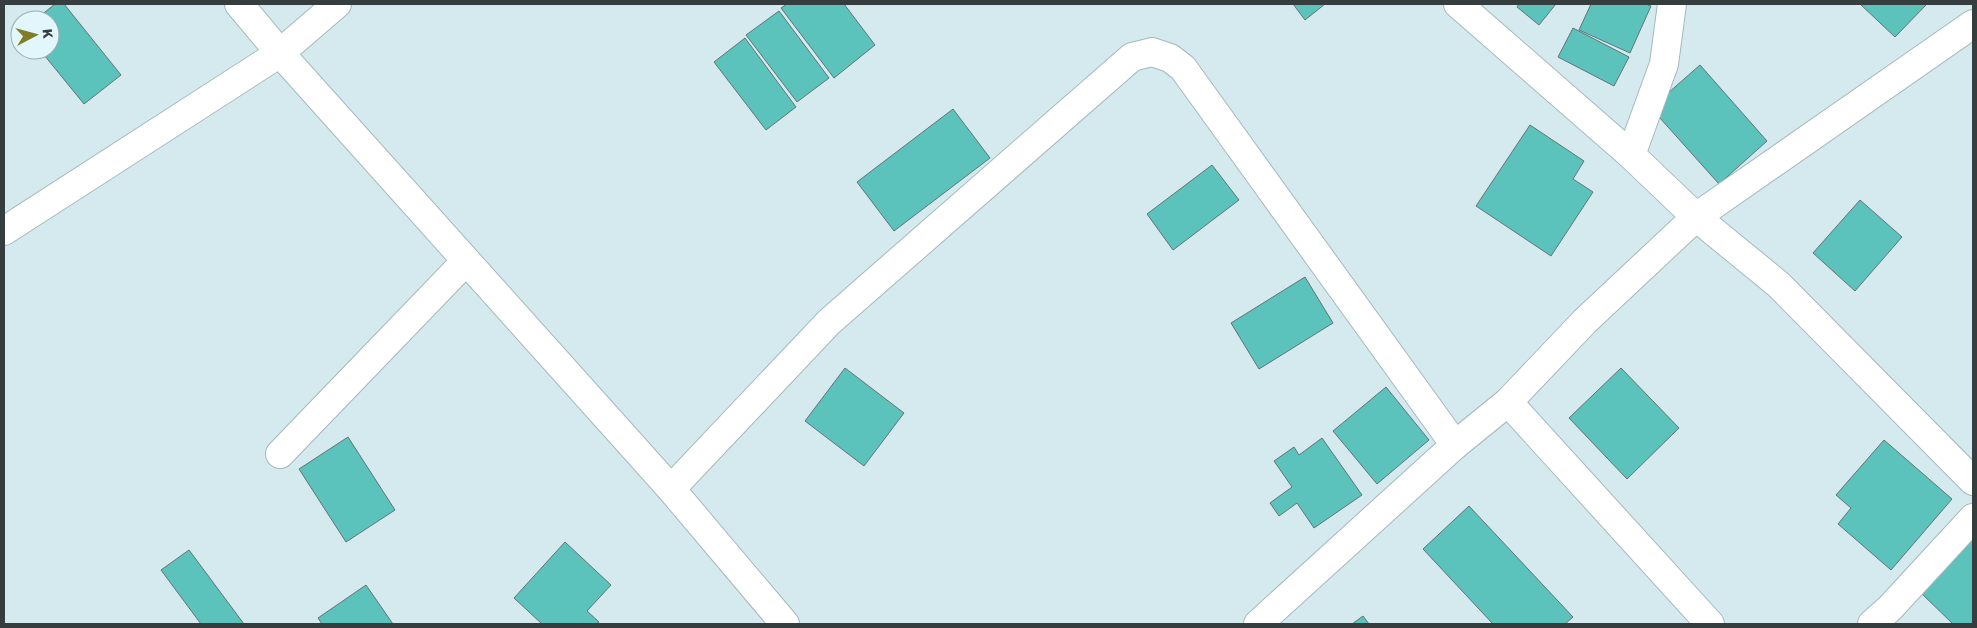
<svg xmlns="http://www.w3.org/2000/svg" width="1977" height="628" font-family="'Work Sans',sans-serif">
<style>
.building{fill:#5cc2bc;stroke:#617573}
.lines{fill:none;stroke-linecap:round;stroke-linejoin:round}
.minor-casing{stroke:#a4b9bd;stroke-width:30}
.minor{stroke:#fff;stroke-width:28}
</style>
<rect width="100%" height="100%" fill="#d4eaee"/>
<g class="building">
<path d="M55,4h9l57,71 -37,29 -44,-54h10v-30h-15z"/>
<path d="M787,4h57l31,41 -41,33 -53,-70z"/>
<path d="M1293,4h32l-20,16z"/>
<path d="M1519,4h37l-17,21 -22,-18z"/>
<path d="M1591,4h55l5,2 -21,47 -51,-23z"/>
<path d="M1860,4h67l-32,33z"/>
<path d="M779,11l50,67 -32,24 -51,-67z"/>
<path d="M1573,28l56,29 -15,29 -56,-29z"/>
<path d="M745,38l51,69 -30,23 -52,-68z"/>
<path d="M1700,65l67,76 -48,43 -68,-76z"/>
<path d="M953,109l37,49 -96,73 -37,-49z"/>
<path d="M1530,125l54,36 -11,18 20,13 -42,64 -75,-50z"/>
<path d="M1212,165l27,35 -66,50 -26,-36z"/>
<path d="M1860,200l42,37 -47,54 -42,-38z"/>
<path d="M1305,277l28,46 -74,46 -28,-46z"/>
<path d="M845,368l59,45 -40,53 -59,-45z"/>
<path d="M1621,368l58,60 -52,51 -58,-61z"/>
<path d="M1386,387l43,53 -52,44 -44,-53z"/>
<path d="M348,437l47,73 -49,32 -47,-73z"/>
<path d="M1322,438l40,57 -48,33 -17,-25 -18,13 -9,-13 22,-16 -18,-26 20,-14 5,8z"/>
<path d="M1884,440l68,59 -61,71 -53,-46 13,-16 -15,-13z"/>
<path d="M1469,506l104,111 -8,7h-72l-70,-75z"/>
<path d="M1973,538v86h-20l-33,-32z"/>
<path d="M565,542l46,43 -24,26 12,11 -3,2h-54l-28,-26z"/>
<path d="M189,550l55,74h-43l-40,-54z"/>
<path d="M366,585l27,39h-71l-4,-6z"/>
<path d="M1363,616l6,8h-17z"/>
</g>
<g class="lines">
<defs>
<g id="minor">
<path d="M239,4l41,49 391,436"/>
<path d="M1458,4l173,151 65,62 83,68 194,196"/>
<path d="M1631,155l33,-91 8,-60"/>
<path d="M4,231l276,-178 57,-49"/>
<path d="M1508,402l202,222"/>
<path d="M280,454l186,-193"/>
<path d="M785,624l-114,-135 158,-167 303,-265 20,-5 18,6 13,10 272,377"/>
<path d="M1258,624l197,-179 53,-43 77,-81 111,-104 277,-193"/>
<path d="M1872,624l18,-16 83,-90"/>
</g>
</defs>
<use href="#minor" class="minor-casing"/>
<use href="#minor" class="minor"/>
</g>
<rect width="1977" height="628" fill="none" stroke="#353d3f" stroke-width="10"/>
<g transform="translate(35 35) rotate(84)"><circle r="24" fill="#e1f7fb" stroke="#9cadb0"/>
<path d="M0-4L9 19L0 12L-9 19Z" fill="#7f7e26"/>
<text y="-8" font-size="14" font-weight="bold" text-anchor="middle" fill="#353d3f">K</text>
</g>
</svg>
